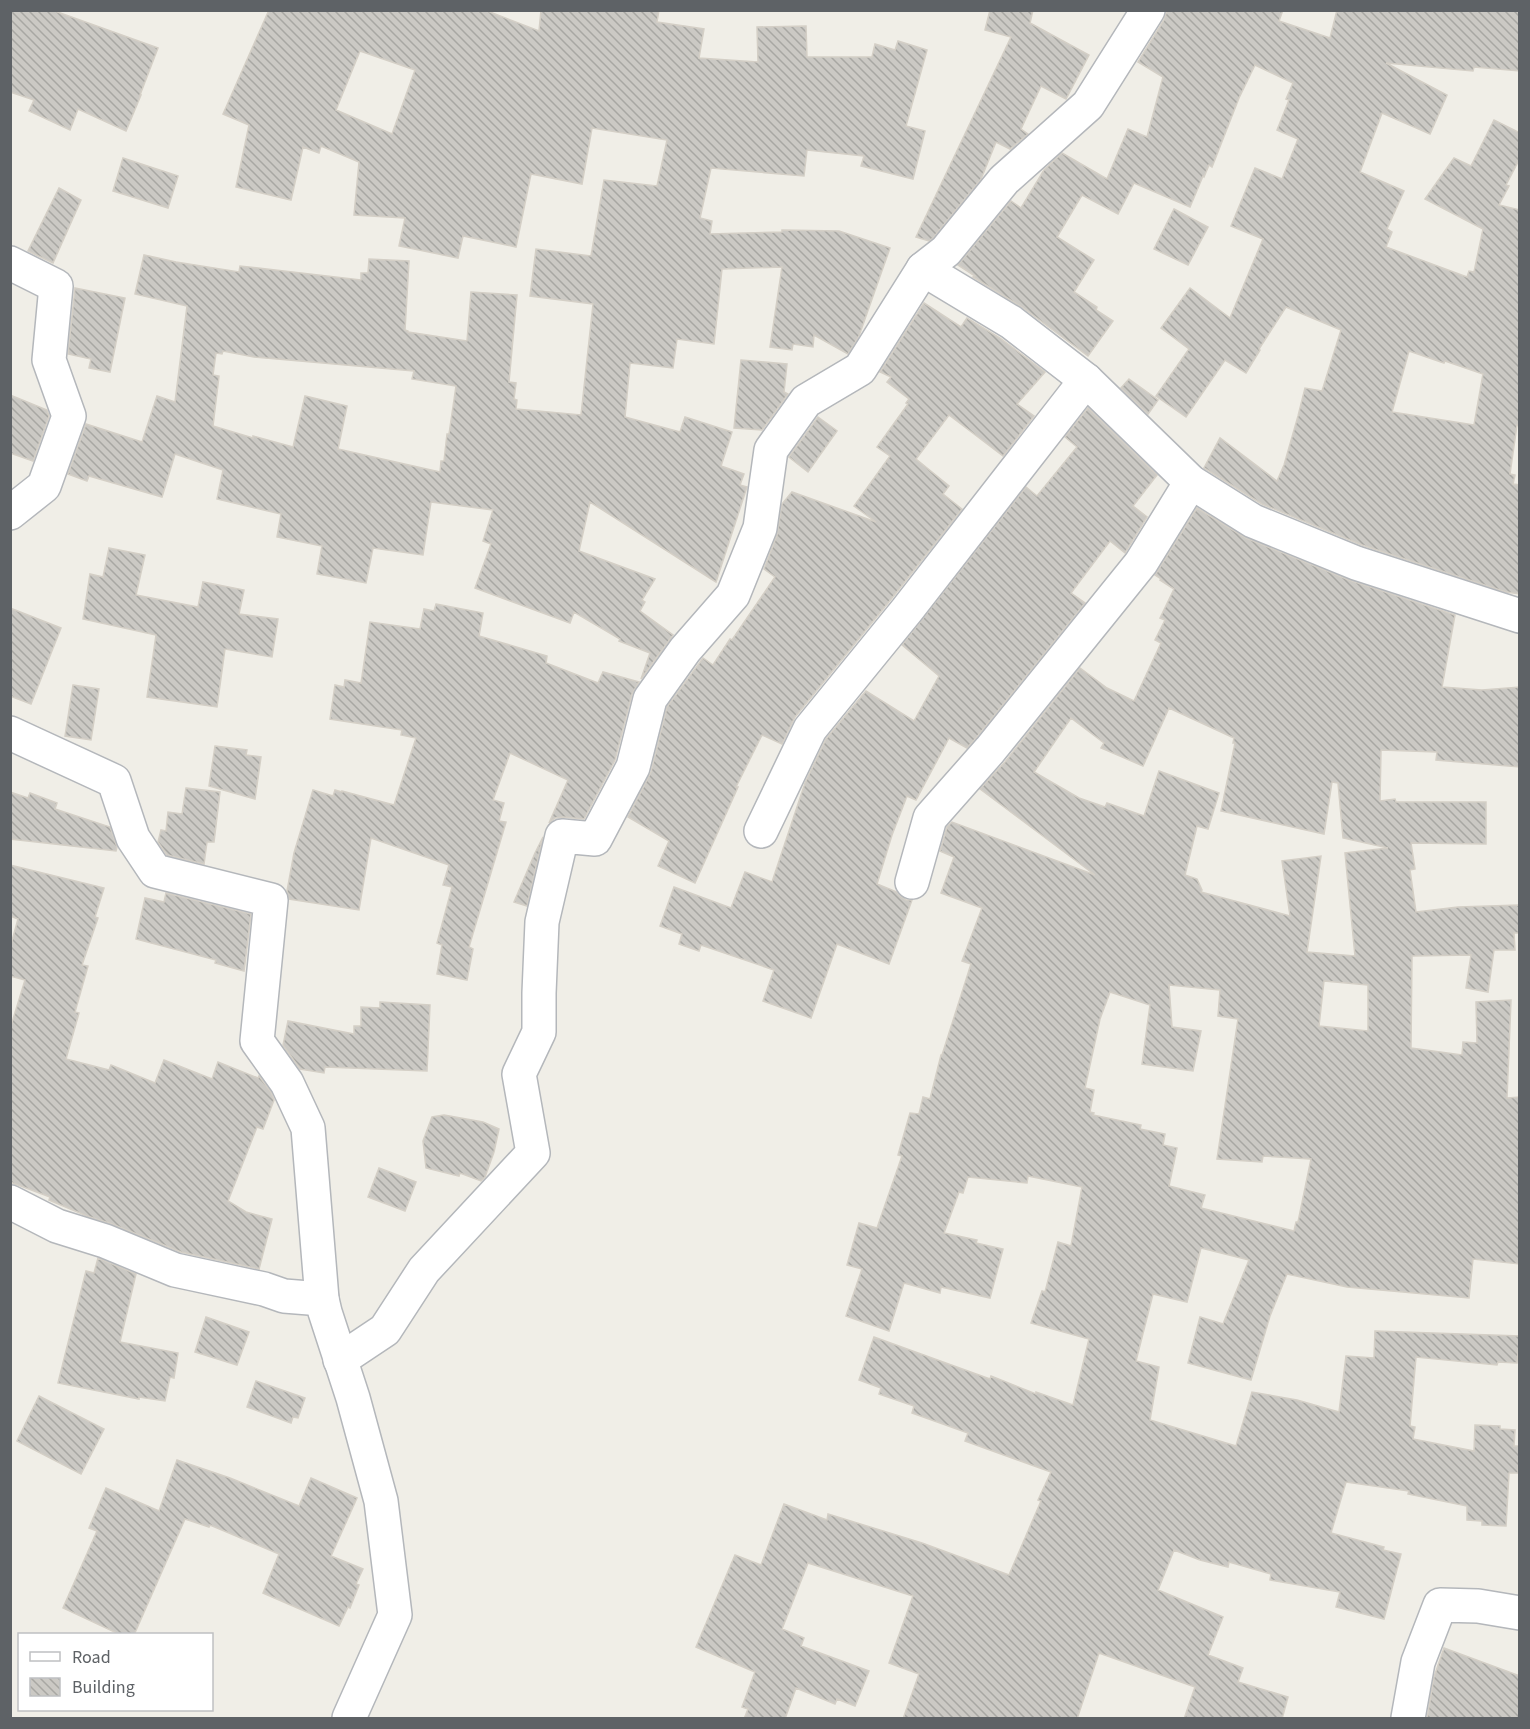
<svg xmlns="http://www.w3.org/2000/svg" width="1530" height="1729" font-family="'Source Sans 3',sans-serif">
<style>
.building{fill:url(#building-back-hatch);stroke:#d4cfc6;stroke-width:1.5;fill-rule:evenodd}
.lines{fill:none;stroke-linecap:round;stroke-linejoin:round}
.minor-casing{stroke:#b4b7bb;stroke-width:36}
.minor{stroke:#fff;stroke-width:33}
</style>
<defs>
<pattern id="building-back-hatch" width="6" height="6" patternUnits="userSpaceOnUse" patternTransform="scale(1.5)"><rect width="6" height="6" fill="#cbc9c4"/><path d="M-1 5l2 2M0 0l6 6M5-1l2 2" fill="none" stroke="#a8a7a3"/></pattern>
</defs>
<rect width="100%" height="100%" fill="#f0eee7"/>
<g class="building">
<path d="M10,10h42l106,38 -18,47h1l-15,36 -48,-22 -8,21 -41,-19 5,-11 -24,-8z"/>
<path d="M269,10h216l54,21 2,-21h118l-2,12 47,7 -5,29 59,4 -1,-35 49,-1 1,31h65l3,-13 20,6 3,-9 29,9 -21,76 19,5 -12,48 -52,-13 3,-10 -57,-6 -3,26 -93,-8 -11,50 12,3 -2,13 72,-2v-2l57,1 51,17 -31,88 -11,18 -34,-19 -1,12 -20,-3 -1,6 -22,-3 12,-80 -60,2 -8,75 -37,-5 -4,29 -43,-5 -5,54 55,15 5,-15 47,15 -11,34 23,8 -4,11 7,2 -31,95 -126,-80 -11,49 76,28 -13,21 3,2 -5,9 33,24 -32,44 9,-26 -31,-12 1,-2 -46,-27 -4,11 -95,-35 16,-44 -8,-3 10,-31 -62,-8 -8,53 -50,-7 -7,35 -49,-9 5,-28 -45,-9 4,-23 -64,-15 6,-29 -48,-16 -13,43 -73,-21 -2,5 -19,-7 18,-50 56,18 15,-46 18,6 12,-96 -52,-12 9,-39 32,7 63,10 1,-6 121,14v-7h7l1,-14 40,2 -4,69 3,1v1l59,9 4,-49 46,3 -8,87 7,1 -2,16 3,1 -1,9 65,6 12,-111 -63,-8 6,-47 55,7 13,-76 53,6 10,-46 -75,-12 -10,56 -51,-10 -15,73 -53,-11 -5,22 -59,-12 6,-28 -51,-3 5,-53 -38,-16 -2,7 -16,-6 -12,53 -55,-13 13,-62 -26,-11zM360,51l55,19 -23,64 -56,-24zM223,351l31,6 160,14 -2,8 44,7 -7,48h-2l-3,27h-3l-1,11 -102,-23 9,-43 -42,-10 -12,51 -40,-11v2l-40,-12 6,-50 -6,-1 3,-22 6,1z"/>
<path d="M990,10h43l-3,13 59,32 -23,44 -25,-13 -20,43 7,5 -18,15 -14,-7 -15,37 -48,59 -4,3 -13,-4 95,-200 -26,-7z"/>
<path d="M1167,10h116l-4,11 51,17 7,-28h183v61l-46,-4 -1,4 -87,-8 61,32 -17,39 -48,-21 -22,59 44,19 -17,38 5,3 -6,15 81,30 2,-6 5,1 9,-43 -58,-30 29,-41 17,8 23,-46 26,13v25l-14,27 3,1 -10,19 21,5v216l-3,-1 -7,49 5,1 -2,9 7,1v109l-14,-2 -144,-47 -100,-41 -58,-36 16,-30 57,43 7,-16 14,-49 7,-28 17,3 19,-61 -55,-23 -27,42 1,1 -14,23 -21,-13 -39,57 -30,-21 33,-47 -28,-21 29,-40 40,30 33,-79 -32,-13 24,-58 27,11 16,-40 -21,-9 12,-30 -3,-1 7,-16 -38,-18 -16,33 -27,69 -3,-2 -5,12 -1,-1 -13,31 -56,-24 -16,31 -36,-19 -25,42 37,23 -20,32 23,15 -1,3 17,11 -25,35 -66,-49 -49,-30 2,-1 -17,-11 53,-64 10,7 23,-38 18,-17 45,26 21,-50 19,8 16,-60 -25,-15 26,-42zM1409,351l35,12 1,-2 38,13 -9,51 -82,-13z"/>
<path d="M123,158l55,18 -10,32 -55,-17z"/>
<path d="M59,188l22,12 -28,63 -25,-12z"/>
<path d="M1174,209l34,18 -20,38 -34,-16z"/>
<path d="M75,288l50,10 -15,74 -21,-4 2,-9 -23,-5z"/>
<path d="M924,303l37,24 6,-9 33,20 45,34 -28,32 17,12 -31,40 -54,-41 -33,44 33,27 -6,8 19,15 -70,89 -97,119 -13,27 -20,-9 -26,52h2l-43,96 -37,-17 11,-25 -41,-24 23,-45 16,-65 36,-49 10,7 17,-26 2,1 43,-63 -11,-8 13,-34 5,-31 10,-12 84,30 -22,-16 36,-50 -13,-9 31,-43 -2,-1 3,-4 -22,-17 4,-5 -11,-5z"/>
<path d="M741,360l46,4 -3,28 4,2 -26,36 -28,-2z"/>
<path d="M1129,379l29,21 -10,14 -27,-26z"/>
<path d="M10,395l37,15 2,6 -16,45 -23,-8z"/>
<path d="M1088,408l69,67 -24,31 14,11 -22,36 -15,-12 -39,52 14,10 -109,135 -9,10 -18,-10 -33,62 -9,-4 -15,39 -15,49 20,8 2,3 7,5h6l-23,64 -52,-20 -26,74 -48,-17 11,-31 -73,-25 -2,6 -20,-7 3,-10 -22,-8 14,-39 57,21 14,-36 27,10 33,-99 21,-44 40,-48 48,30 25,-45 -37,-31 124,-158 11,9 40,-49 -12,-10z"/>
<path d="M818,417l19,14 -29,41 -19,-15z"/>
<path d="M1197,508l49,30 103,42 106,35 -13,72 40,3 38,-3v80l-84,-7 1,-8 -56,-2 -1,51 15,-2 1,3h90v42l-75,-1 4,26 -5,1 6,42 42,-5 61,-2v28h-5l1,17h-21l-6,42 -22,-4 5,-33 -59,1 -1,92 51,7 1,-13 14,1 -1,-41 35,-2 -4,98 13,-1v167l-47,-5 -4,39 -122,-11 -60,-13 -17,42 -19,64 -63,-17 12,-46 23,7 26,-64 -48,-12 -14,54 -34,-8 -17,67 23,6 -9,53 86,26 16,-54 45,8 42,12 7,-56 28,2 1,-27 145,5 -3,27 -19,-1 -1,3 -81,-8 -6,69 5,1 -2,12 61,12 1,-26 25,1v3l15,1 -1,16h6l-2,27h-9l-3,53 -24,-1v-4l-15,-1v-14l-59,-12 1,-3 -63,-9 -15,51 53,14 -1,3 18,4 -17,65 -48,-12 4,-15 -70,-12 1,-6 -42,-12 -1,5 -28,-7 -26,-10 -16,40 65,27 -15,38 35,13 -5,14 50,15 -6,22h-98l11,-32 -96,-34 -22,66h-174l16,-45 -30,-11 24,-67 -105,-33 -26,66 22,9 -3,8 68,25 -14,35 -18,-7 -2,5 -39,-16 -11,31h-41l4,-10 -6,-2 13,-35 -59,-25 39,-92 26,10 23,-61 43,16 1,-6 94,29 87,32 32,-74 -3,-1 13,-28 -86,-31 3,-8 -56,-20 2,-7 -35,-12 2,-6 -22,-8 15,-43 116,42 1,-3 45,18v-2l37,13 16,-66 -58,-16 11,-32 3,1 13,-50 13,4 11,-59 -54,-11 -1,7 -59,-6 -5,16 -4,-1 -15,41 33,7 -1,3 27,6 -13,49 -49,-11 -1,6 -36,-10 -15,48 -43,-15 16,-47 -15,-4 12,-42 18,5 25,-72 -4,-1 12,-42 9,1 4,-17 7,2 11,-44h1l29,-91 -9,-3 20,-53 -41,-15 13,-36 -14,-6 7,-24 5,-5 143,53 -115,-86 25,-27 75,-94 27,20 27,13 27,-58 -6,-3 10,-20 -5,-2 14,-29 -14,-9 1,-1 -6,-4zM1169,708l65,30 -1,5h2l-14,68 103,23 8,-52 6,1 5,55 45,10 -43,5 10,103 -48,-4 14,-96 -39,5 8,55 -89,-24 1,-2 -5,-11 -12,-4 12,-49 11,3 11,-36 -60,-22 -15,45 -37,-13 -2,4 -26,-9 -45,-26 37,-54 33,25 -3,5 42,18zM1324,981l44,4v46l-49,-5zM1169,985l51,5 -2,26 20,3 -21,140 45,3 1,-6 48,3 -13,63h-2l-2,9 -93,-23 4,-13 -36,-9 8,-38 -14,-3 2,-11 -25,-5 1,-4 -48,-10 1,-2 -4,-1 4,-22 -9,-2 15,-69 10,-27 40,13 -8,59 51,7 8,-40 -29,-4z"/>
<path d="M109,548l36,7 -9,40 62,12 5,-25 41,8 -5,24 39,5 -6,38 -47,-8 -8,58 -70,-10 9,-62 -73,-16 7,-45 13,3z"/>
<path d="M436,604l47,9 -4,23 68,20 -1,7 52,20 5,-11 36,10 -7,12 -17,66 -31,59 -21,-2 -8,1 -6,5 19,-43 -58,-27 -17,47 11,3 -5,18 7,1 -37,125 4,2 -6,31 -30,-6 5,-29 -5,-2 15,-56 -9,-2 6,-20 -78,-27 -12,72 -70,-11 -2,-8 7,-38 19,-63 20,6 2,-6 7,2v-1l52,14 22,-67 -15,-3 1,-5 -72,-11 5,-34 9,2 1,-7 16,3 9,-61 50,7 4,-20 10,2z"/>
<path d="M10,608l51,20 -30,76 -21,-8z"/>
<path d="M73,685l26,4 -8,51 -26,-4z"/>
<path d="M215,746l32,4 -1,5 15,2 -6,42 -46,-13z"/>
<path d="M186,788l34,4 -6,50h-7l-3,22 -37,-9 -9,-13 3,-12 5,1 2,-19 14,2z"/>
<path d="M10,792l18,6 2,-5 27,10 -2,6 55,18 7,20 -1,4 -106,-12z"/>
<path d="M543,837l-16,69 -13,-4 21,-49z"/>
<path d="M10,865l94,23 -9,29 3,1 -16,47 6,1 -13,46 4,1 -13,46 43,11 2,-5 44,18 9,-23 48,19 6,-17 40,16 1,-2 12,16 3,8 -11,29 -6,-2 -29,74 18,11 26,7 -13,50 -78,-17 -69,-28 -25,-8 -38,-16 1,-3 -40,-15v-153l15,-49 -15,-4v-28l8,-29 -8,-3z"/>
<path d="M166,893l85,21 -7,57 -29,-8 1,-3 -80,-21 9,-41 19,4z"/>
<path d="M380,1002l50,3 -3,66 -102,-4 -1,6 -24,-4 -17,-24 5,-24 66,13v-8h7v-19l19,1z"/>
<path d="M444,1115l39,7 16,7 -5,23 -9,25 -4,4 -21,-8 -1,3 -33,-8 -3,-27 9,-24z"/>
<path d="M379,1168l37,14 -11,29 -37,-14z"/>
<path d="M98,1258l38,16 -16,68 58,11 -4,25 -4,-1 -5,24 -26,-4v2l-81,-16 28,-112 8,2z"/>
<path d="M206,1317l43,15 -12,33 -42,-13z"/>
<path d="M256,1381l49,17 -7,20 -5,-1 -2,6 -44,-16z"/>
<path d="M39,1396l65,33 -23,45 -64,-33z"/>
<path d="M177,1460l53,18 69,28 12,-28 46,20 -26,58 32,13 -7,15 3,1 -9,23 -2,-1 -9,19 -76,-33 16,-39 -69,-29 -1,2 -24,-8 -51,116h-13l-58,-27 34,-77 -8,-3 17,-40 53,23z"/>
<path d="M1444,1648l76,28v43h-93l7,-42z"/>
</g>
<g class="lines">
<defs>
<g id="minor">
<path d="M10,263l46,23 -7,74 20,56 -25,70 -34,27"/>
<path d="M923,269l88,53 75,58 105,102 62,39 103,42 164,53"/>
<path d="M10,733l104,48 19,57 22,33 116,29 -14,141 30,42 21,45 14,171 3,13 28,86 28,103 14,114 -46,103"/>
<path d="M761,831l49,-102 97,-119 179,-230"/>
<path d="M912,882l18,-64 60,-68 151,-187 50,-81"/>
<path d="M10,1202l47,24 48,15 70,29 89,19 20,7 38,3"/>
<path d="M340,1360l45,-30 39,-60 109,-117 -14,-79 20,-42v-39l3,-71 20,-86 33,3 38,-72 17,-68 35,-49 48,-55 27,-67 11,-78 35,-49 54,-32 63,-100 23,-18 58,-71 84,-75 60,-95"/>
<path d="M1408,1718l10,-56 22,-57 38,1 42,7"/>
</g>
</defs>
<use href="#minor" class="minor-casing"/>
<use href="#minor" class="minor"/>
</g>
<rect width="1530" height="1729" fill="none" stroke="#5e6266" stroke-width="24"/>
<rect x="18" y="1633" width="195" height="78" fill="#ffffff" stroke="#bfc0c2" stroke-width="1.5"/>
<rect x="30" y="1652" width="30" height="9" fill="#ffffff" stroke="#bfc0c2" stroke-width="1.5"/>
<text x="72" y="1663" font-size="18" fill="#5e6266">Road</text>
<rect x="30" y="1678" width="30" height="18" fill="url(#building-back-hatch)" stroke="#bfc0c2" stroke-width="1.5"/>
<text x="72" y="1693" font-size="18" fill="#5e6266">Building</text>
</svg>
